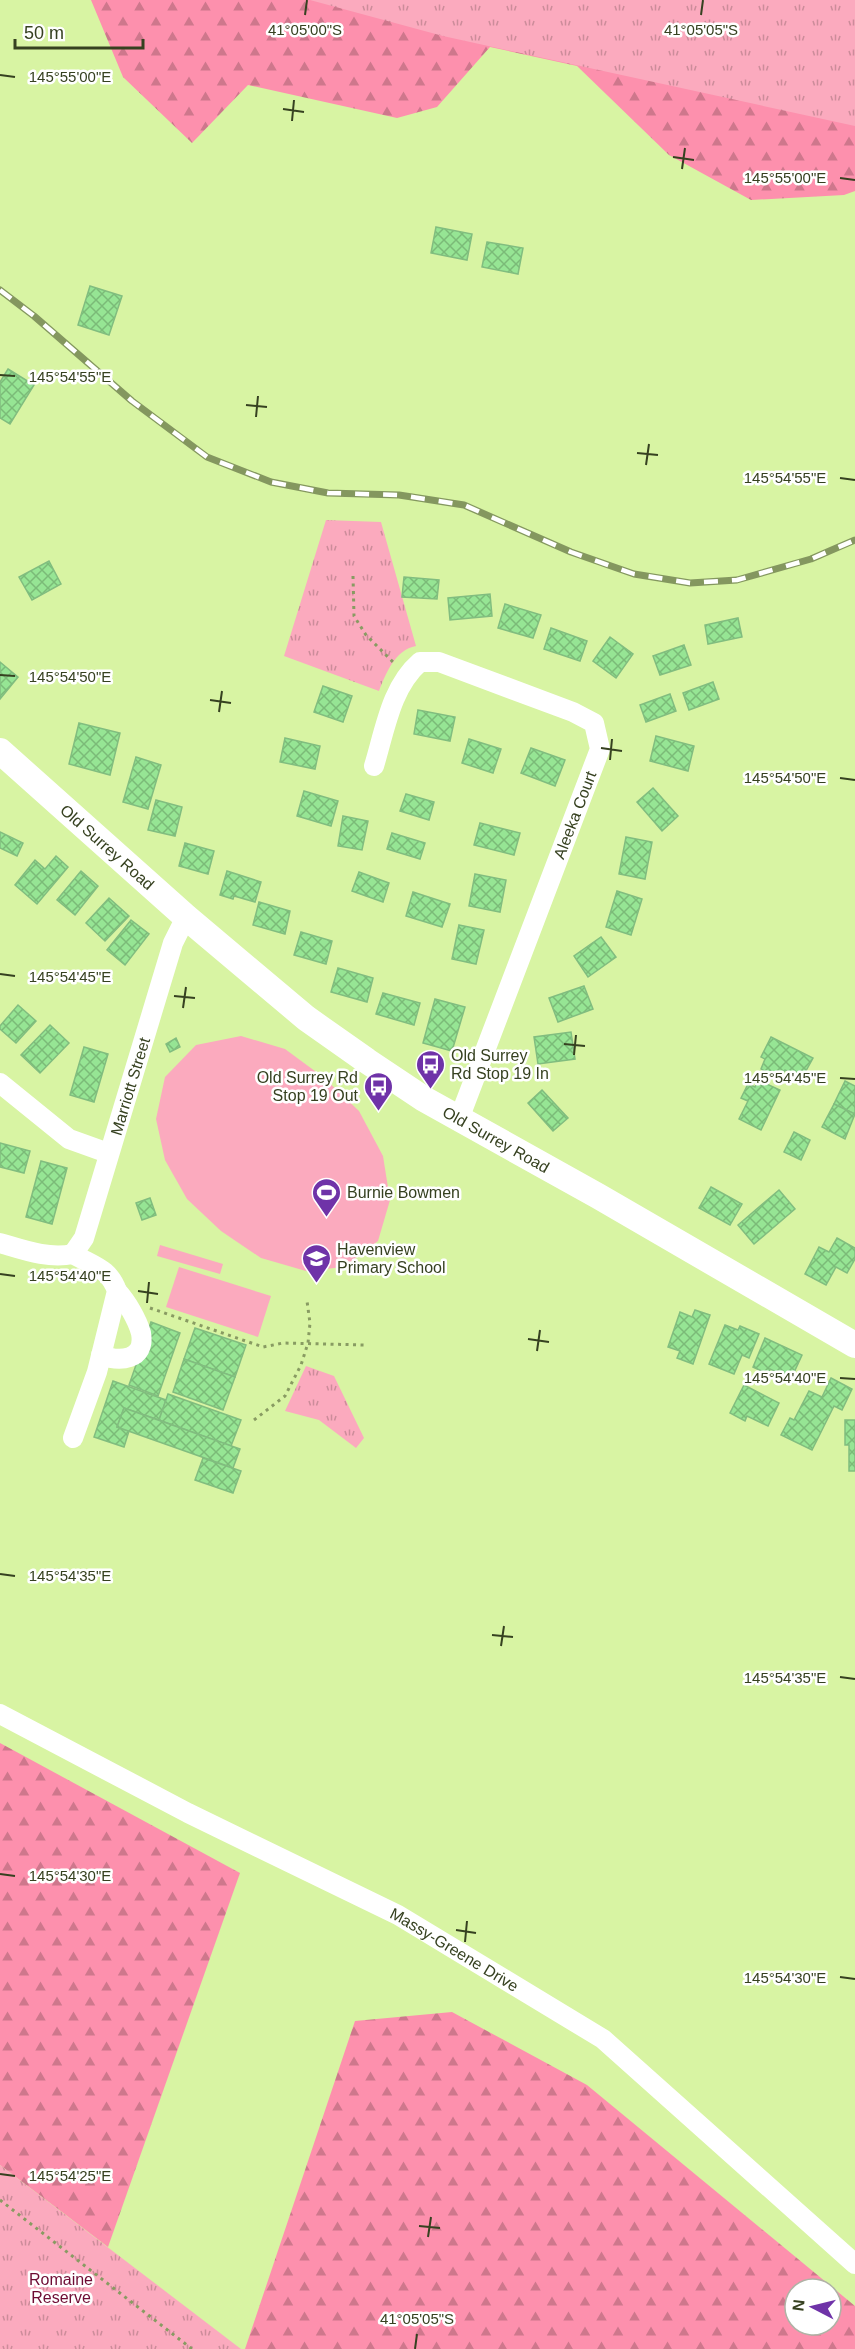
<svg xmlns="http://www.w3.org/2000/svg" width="855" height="2349" font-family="Helvetica,sans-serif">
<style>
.forest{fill:url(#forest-firs);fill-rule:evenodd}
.park{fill:url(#park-tufts)}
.pitch{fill:#fbaabe}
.building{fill:url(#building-cross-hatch);stroke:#81bd7f;stroke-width:1.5}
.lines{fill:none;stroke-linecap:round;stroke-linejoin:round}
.path{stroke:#889b62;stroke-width:3;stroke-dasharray:3 4.5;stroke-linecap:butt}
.minor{stroke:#fff;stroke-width:20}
.major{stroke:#fff;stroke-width:26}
.rail-casing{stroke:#84975f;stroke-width:7}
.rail{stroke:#fff;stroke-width:4.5;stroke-dasharray:14;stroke-linecap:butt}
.ticks{fill:none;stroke:#364120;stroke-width:2}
.labels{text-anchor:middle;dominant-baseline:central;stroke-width:5;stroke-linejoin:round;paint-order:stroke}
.street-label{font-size:16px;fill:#364120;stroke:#fff}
.poi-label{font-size:16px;fill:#364120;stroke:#fff;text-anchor:start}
.park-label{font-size:16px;fill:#6e0c34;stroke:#fff}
.ticks-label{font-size:15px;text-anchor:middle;fill:#364120;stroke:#fff;stroke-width:5;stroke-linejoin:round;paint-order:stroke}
</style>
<defs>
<pattern id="forest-firs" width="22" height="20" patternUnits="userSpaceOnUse" patternTransform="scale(1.5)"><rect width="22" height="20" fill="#fd90ad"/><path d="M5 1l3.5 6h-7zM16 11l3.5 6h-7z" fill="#ce778c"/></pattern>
<pattern id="park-tufts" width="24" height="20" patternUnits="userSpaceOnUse" patternTransform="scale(1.5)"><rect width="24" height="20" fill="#fbaabe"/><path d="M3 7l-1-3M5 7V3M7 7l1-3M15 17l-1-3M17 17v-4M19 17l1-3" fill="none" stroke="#cc8c9a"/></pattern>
<pattern id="building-cross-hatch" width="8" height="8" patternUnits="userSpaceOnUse" patternTransform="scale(1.5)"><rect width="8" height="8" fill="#96e594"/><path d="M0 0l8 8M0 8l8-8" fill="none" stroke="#7bbb78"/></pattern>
</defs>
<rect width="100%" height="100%" fill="#d8f4a3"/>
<g class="forest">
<path d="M91,0h764v191l-11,4 -93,5 -82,-45 -92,-89 -87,-19 -53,60 -40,11 -149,-33 -56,58 -69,-66z"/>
<path d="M0,1743l240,130 -132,374 -108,-82z"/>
<path d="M452,2012l135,73 268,221v43h-610l110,-328zM795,2289h36v36h-36z"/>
</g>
<g class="park">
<path d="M310,0h545v126l-412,-90z"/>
<path d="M326,520l55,2 35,124c-21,4 -30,27 -37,45l-95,-35z"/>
<path d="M306,1366l28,10 30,62 -8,10 -37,-28 -34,-9z"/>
<path d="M0,2165l241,184h-241z"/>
</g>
<g class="pitch">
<path d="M241,1036l44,13 38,28 36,34 24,45 7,44 -12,41 -34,26 -38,4 -45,-13 -40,-27 -34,-32 -22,-39 -9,-41 9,-42 31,-32z"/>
<path d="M160,1245l63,19 -3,10 -63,-18z"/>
<path d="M179,1267l92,29 -13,41 -92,-30z"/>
</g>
<g class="building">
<path d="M436,227l36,7 -5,26 -36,-7z"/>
<path d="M487,242l36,6 -5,26 -36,-7z"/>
<path d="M90,286l32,10 -13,39 -31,-10z"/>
<path d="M8,369l26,16 -24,39 -10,-6v-36z"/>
<path d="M49,561l12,23 -29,16 -13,-23z"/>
<path d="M404,577l35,3 -2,19 -35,-2z"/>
<path d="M490,594l2,22 -42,4 -2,-22z"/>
<path d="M505,604l36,11 -8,23 -35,-10z"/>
<path d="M738,618l4,19 -34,7 -3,-19z"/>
<path d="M551,628l36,13 -7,20 -36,-12z"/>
<path d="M610,637l23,17 -17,24 -23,-17z"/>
<path d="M684,645l7,20 -31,10 -7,-19z"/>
<path d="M0,662l18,15 -18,22z"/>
<path d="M713,682l6,17 -30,11 -6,-17z"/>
<path d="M323,686l29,10 -9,26 -29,-10z"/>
<path d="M670,694l6,17 -30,11 -6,-17z"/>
<path d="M418,710l37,7 -5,24 -36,-7z"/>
<path d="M79,723l41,10 -10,42 -41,-11z"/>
<path d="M656,736l38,10 -6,25 -38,-10z"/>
<path d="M285,738l35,8 -5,23 -35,-7z"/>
<path d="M469,739l32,10 -8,24 -31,-10z"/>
<path d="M531,748l34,12 -10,26 -34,-13z"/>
<path d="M136,757l25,8 -13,44 -25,-7z"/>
<path d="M653,788l25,28 -16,15 -25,-29z"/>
<path d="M304,791l34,10 -7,25 -34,-10z"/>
<path d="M406,794l28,8 -5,18 -29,-9z"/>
<path d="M156,800l26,7 -7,29 -27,-6z"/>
<path d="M343,816l25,5 -6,29 -24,-4z"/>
<path d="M480,823l40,10 -6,22 -40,-10z"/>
<path d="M0,832l23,11 -6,13 -17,-8z"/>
<path d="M392,833l33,10 -5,16 -33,-10z"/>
<path d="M626,837l26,5 -7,37 -26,-5z"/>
<path d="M185,843l29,8 -6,23 -29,-8z"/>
<path d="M56,856l12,11 -31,37 -22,-19 20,-25 10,9z"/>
<path d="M81,871l17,15 -23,29 -18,-15z"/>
<path d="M227,871l34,11 -6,20 -21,-6 -1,3 -13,-4z"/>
<path d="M359,872l30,11 -6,19 -31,-11z"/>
<path d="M475,874l31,6 -6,32 -31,-6z"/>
<path d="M617,891l25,8 -11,36 -25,-8z"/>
<path d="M413,892l37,12 -8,23 -36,-11z"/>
<path d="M109,898l20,18 -24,25 -19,-18z"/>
<path d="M259,902l31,9 -5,23 -32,-9z"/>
<path d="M131,920l18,14 -24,31 -18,-15z"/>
<path d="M459,925l25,5 -8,34 -24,-5z"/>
<path d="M301,932l31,9 -6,23 -32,-9z"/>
<path d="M601,937l15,20 -28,20 -14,-21z"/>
<path d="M338,968l35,10 -6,24 -36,-10z"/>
<path d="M584,986l9,23 -35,13 -9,-24z"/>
<path d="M383,993l37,10 -6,22 -38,-11z"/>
<path d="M435,999l30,8 -13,44 -29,-8z"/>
<path d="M18,1005l18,16 -20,22 -16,-14v-3z"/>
<path d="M50,1025l19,18 -29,30 -19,-18z"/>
<path d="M571,1032l4,27 -37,5 -4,-27z"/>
<path d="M771,1037l42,21 -11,20 -17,-8 -5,9 -19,-10 4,-10 -4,-2z"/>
<path d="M176,1038l4,9 -10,5 -4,-8z"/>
<path d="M84,1047l24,7 -14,48 -24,-7z"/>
<path d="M758,1080l22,10 -19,40 -22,-11 9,-18 -7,-3 7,-14 7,3z"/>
<path d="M845,1081l10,5v28l-21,-10z"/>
<path d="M542,1090l26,28 -15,13 -25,-28z"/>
<path d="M834,1104l21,10 -10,25 -23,-12z"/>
<path d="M794,1132l16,8 -9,20 -17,-8z"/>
<path d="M0,1143l30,8 -6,22 -24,-6z"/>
<path d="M41,1161l26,7 -15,56 -26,-7z"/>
<path d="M711,1187l31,17 -12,21 -31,-17z"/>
<path d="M779,1190l16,19 -41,35 -16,-19z"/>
<path d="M150,1198l6,17 -14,5 -6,-17z"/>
<path d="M837,1238l18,10v11l-8,14 -11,-6 -10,18 -21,-11 14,-27 10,5z"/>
<path d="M695,1310l15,5 -17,49 -16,-6 3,-7 -12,-4 12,-35 12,5z"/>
<path d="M151,1322l29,11 -22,63 -29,-11z"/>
<path d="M725,1325l13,5 2,-4 19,8 -10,24 -7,-3 -8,19 -25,-10z"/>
<path d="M195,1328l51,17 -11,32 -51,-18z"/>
<path d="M765,1338l37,17 -11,24 -21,-10 -2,5 -15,-7z"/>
<path d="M184,1359l51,18 -12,33 -50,-18z"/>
<path d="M831,1378l21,11 -10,21 -8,-4 -22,44 -31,-15 9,-17 4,2 15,-29 13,6z"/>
<path d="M113,1381l53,19 -7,20 -35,-12 -7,19 12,4 -5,16 -30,-10z"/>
<path d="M744,1385l35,18 -11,23 -21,-10 -2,5 -15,-8z"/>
<path d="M168,1394l73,26 -10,26 -72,-26z"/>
<path d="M124,1408l116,41 -7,19 -116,-41z"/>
<path d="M845,1420h10v51h-6v-26h-4z"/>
<path d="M203,1458l38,13 -8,22 -38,-13z"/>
</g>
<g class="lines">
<g class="path">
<path d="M353,576l1,40 12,19 28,28"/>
<path d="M150,1308l113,39 20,-4 82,2"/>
<path d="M254,1420l31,-24 16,-31 7,-22 2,-20 -3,-22"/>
<path d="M0,2200l192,149"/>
</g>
<g class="minor">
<path d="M374,766c11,-36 17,-79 46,-104h19l134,50 21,11 6,26 -141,370"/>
<path d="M0,1083l69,56 39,14"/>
<path d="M0,1243c24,7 48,16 73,11"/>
<path id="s1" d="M73,1254l11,-16 89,-295 13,-26"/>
<path d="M73,1254c20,12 36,14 44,37l-20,81 -24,66"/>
<path d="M101,1355c18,7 45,6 40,-22 -4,-14 -14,-31 -24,-42"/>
<path id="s2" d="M0,1714l188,99 210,102 205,124 252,225"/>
</g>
<path class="major" id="s3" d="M0,751l186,166 120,101 61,43 57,38 174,97 257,149"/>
<defs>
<path id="rail" d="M0,290l34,26 98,85 75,56 64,25 57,11 71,2 65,10 107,47 63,22 56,9 47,-3 74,-21 44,-19"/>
</defs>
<use href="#rail" class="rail-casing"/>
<use href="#rail" class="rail"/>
</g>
<path class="ticks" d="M305,15l2,-15M701,15l2,-15M0,75l15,2M283,109l21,3M292,121l2,-21M673,157l21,3M682,169l3,-21M840,178l15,2M0,375l15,1M246,405l21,2M256,417l2,-21M637,453l21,2M646,465l3,-21M840,478l15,2M0,675l15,1M210,700l21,3M219,712l3,-21M601,748l21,3M610,760l2,-21M840,778l15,2M0,974l15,2M174,996l21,2M183,1008l3,-21M564,1044l21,2M574,1055l2,-20M840,1078l15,1M0,1274l15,2M138,1291l20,3M147,1303l2,-21M528,1339l21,3M537,1351l3,-21M840,1378l15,1M0,1574l15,2M492,1635l21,2M501,1646l3,-20M840,1677l15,2M0,1874l15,2M456,1930l20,3M465,1942l2,-21M840,1977l15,2M0,2174l15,2M419,2226l21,2M428,2237l3,-20M415,2349l2,-15"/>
<defs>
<symbol id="bus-pin" viewBox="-11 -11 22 30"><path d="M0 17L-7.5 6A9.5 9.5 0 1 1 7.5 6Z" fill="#6f33a8" stroke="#fff"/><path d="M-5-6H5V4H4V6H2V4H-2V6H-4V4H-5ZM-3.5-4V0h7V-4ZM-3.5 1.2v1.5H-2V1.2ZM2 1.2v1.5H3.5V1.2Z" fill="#fff"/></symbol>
<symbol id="stadium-pin" viewBox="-11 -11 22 30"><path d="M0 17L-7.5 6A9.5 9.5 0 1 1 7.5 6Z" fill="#6f33a8" stroke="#fff"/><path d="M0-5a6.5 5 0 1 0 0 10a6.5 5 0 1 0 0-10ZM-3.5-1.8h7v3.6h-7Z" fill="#fff"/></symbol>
<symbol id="school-pin" viewBox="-11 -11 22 30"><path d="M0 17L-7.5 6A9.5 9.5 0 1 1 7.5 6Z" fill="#6f33a8" stroke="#fff"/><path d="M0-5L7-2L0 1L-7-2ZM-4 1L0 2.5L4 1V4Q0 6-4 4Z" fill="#fff"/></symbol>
</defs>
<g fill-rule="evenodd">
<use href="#bus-pin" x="414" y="1048" width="33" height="45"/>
<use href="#bus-pin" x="362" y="1070" width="33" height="45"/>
<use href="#stadium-pin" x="310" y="1176" width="33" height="45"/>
<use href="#school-pin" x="300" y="1242" width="33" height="45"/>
</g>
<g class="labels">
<g class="street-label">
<text transform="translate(575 815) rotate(-69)">Aleeka Court</text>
<text stroke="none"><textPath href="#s3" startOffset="144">Old Surrey Road</textPath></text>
<text stroke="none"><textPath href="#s1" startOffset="178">Marriott Street</textPath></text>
<text stroke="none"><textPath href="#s3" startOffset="632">Old Surrey Road</textPath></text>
<text stroke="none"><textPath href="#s2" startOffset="512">Massy-Greene Drive</textPath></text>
</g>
<g class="poi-label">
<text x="451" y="1055">Old Surrey<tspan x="451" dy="18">Rd Stop 19 In</tspan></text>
<text x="358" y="1077" text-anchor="end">Old Surrey Rd<tspan x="358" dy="18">Stop 19 Out</tspan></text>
<text x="347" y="1192">Burnie Bowmen</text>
<text x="337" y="1249">Havenview<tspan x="337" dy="18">Primary School</tspan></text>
</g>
<g class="park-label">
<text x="61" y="2279">Romaine<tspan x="61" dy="18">Reserve</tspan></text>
</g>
</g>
<g class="ticks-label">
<text x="305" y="35">41°05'00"S</text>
<text x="701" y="35">41°05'05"S</text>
<text x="70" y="82">145°55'00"E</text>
<text x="785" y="183">145°55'00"E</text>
<text x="70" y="382">145°54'55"E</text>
<text x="785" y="483">145°54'55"E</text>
<text x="70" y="682">145°54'50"E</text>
<text x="785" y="783">145°54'50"E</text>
<text x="70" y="982">145°54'45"E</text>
<text x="785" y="1083">145°54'45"E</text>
<text x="70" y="1281">145°54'40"E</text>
<text x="785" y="1383">145°54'40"E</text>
<text x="70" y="1581">145°54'35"E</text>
<text x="785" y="1683">145°54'35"E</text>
<text x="70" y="1881">145°54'30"E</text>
<text x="785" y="1983">145°54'30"E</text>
<text x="70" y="2181">145°54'25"E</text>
<text x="417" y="2324">41°05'05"S</text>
</g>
<g transform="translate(813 2307) rotate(277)"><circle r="28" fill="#ffffff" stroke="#afb3a6" stroke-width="1.5"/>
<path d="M0-4.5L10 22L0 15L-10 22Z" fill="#6f33a8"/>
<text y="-9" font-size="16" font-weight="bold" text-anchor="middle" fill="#364120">N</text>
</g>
<path d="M15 39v9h128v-9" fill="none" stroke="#364120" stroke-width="3"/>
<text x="24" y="39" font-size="18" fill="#364120" stroke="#ffffff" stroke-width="4.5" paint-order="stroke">50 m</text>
</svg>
